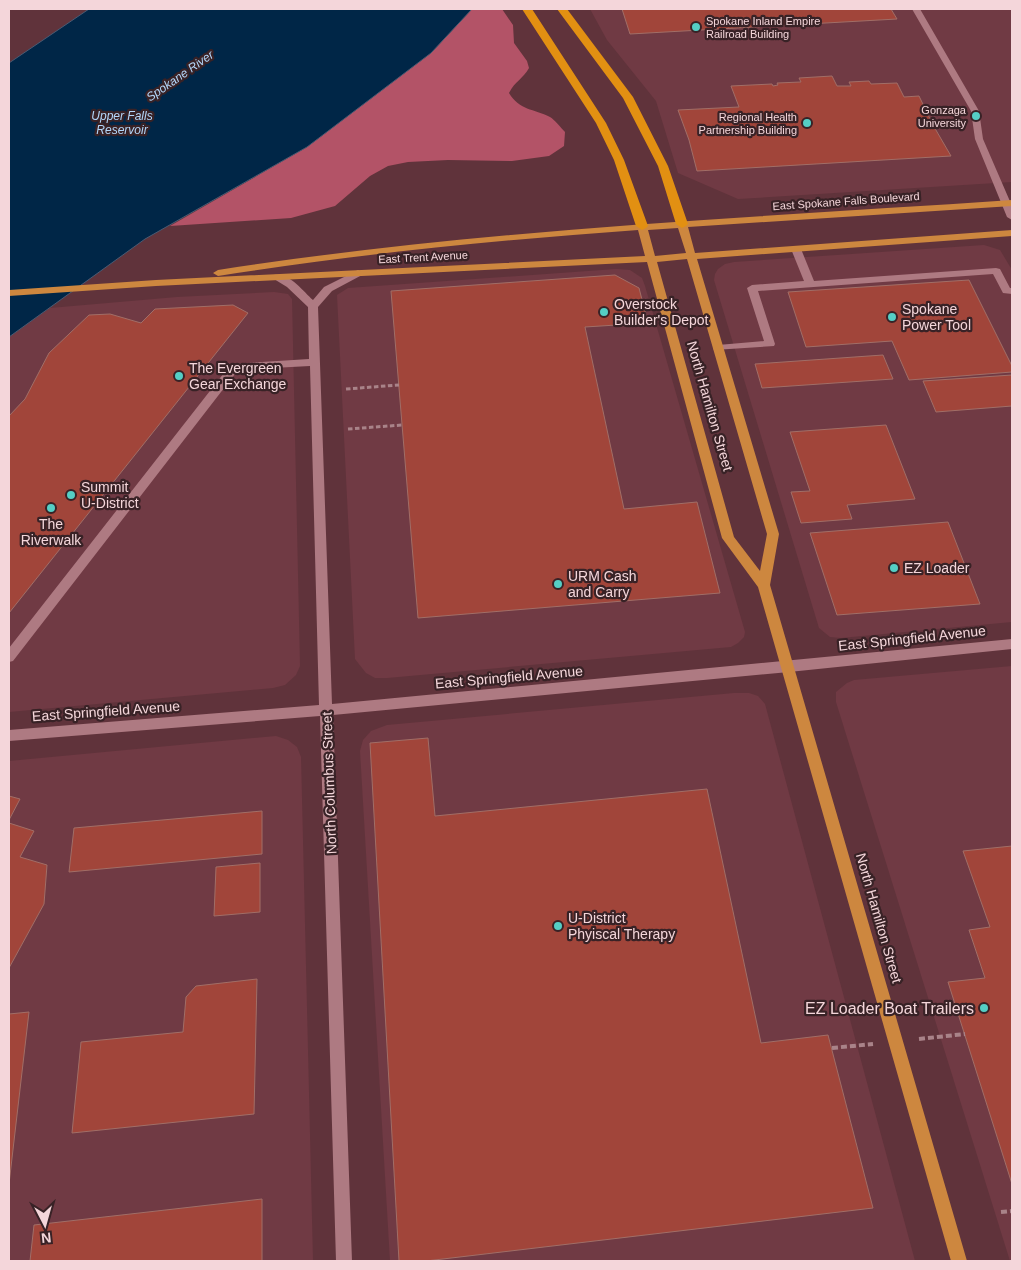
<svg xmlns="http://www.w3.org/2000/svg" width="1021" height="1270" font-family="Arial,sans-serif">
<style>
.built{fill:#703a44}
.forest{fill:#b35367}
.water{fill:#002647;stroke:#495b73}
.building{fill:#a1453a;stroke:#a16e67}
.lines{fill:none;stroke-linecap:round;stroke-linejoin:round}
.path-far1{stroke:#a98389;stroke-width:3;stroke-dasharray:4.5 2.5;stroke-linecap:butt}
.path{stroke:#a98389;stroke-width:4;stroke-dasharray:6 3;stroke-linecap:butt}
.minor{fill:#ae7a82;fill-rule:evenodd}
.major{fill:#cd873f;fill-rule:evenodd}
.highway{fill:#e29012;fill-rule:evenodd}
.poi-dot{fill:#55cec5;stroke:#382226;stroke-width:2}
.labels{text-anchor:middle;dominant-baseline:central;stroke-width:4.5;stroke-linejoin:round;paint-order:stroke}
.far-poi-label{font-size:11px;fill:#f4d6da;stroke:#382226;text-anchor:end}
.far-street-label{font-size:11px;fill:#f4d6da;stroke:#382226}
.far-water-label{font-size:12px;font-style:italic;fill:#b3d6f9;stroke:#382226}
.poi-label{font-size:14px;fill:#f4d6da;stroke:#382226;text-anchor:start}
.street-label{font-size:14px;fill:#f4d6da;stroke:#382226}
.near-poi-label{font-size:16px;fill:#f4d6da;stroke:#382226;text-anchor:end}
</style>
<rect width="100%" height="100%" fill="#60333b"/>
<g class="built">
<path d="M590,9h422v173l-274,17 -60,-26 -22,-72 -49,-61z"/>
<path d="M984,245l16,5 12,20v352l-171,16 -11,-1 -11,-9 -105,-348 1,-6 3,-5 7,-5 9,-2z"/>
<path d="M616,269l14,1 12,8 3,8 100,346 -1,5 -6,6 -7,4 -344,31h-12l-9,-5 -11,-14 -18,-364 11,-7z"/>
<path d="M274,292l14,2 4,5 8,367 -4,9 -11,10 -12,3 -264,24v-375l41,-29 127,-11z"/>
<path d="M1012,666v595h-2l-174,-559v-10l11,-9 7,-3z"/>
<path d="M734,693h15l9,3 7,8 150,557h-525l-30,-510 3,-11 8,-9 16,-6z"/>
<path d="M276,736l12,4 9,7 4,10 12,504h-304v-500z"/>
</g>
<path class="forest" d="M472,9h30l11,16 1,18 13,18 2,7c-6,11 -14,13 -20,25 10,17 25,16 41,24 5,3 10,10 15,15l-1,14 -15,10 -37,5 -64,-1 -40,2 -20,4 -18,10 -35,30 -44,12 -121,8 137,-79 124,-94z"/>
<path class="water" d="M89,9h383l-41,44 -124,94 -162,92 -136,98v-274z"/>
<g class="building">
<path d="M622,9h269l6,10 -267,15z"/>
<path d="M832,76l5,10h14l-2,-4 20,-1 2,3 26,-1 7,14 15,-1 14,29 18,31 -254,15 -8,-31 -11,-30 61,-3 -8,-21 41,-2 1,2 5,-1 -1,-2 24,-1 -2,-4z"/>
<path d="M615,275l24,13 9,35 -63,4 39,182 73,-7 23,91 -302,25 -27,-327z"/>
<path d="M969,280l43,86v6l-103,8 -17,-39 -86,6 -18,-55z"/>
<path d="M233,305l15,8 -239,300v-197l16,-17 24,-46 40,-38 21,-1 31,9 14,-14z"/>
<path d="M883,355l10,24 -131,9 -7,-24z"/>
<path d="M1012,375v31l-76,6 -13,-31z"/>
<path d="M886,425l29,74 -68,6 5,14 -51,4 -10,-31 19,-1 -20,-59z"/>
<path d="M948,522l32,82 -143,11 -27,-82z"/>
<path d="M428,738l7,78 272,-27 54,254 67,-8 45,173 -447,53h-27l-29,-518z"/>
<path d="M9,796l11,3 -11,21z"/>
<path d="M262,811v43l-193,18 5,-44z"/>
<path d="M9,823l25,8 -14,26 27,8 -3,39 -35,64z"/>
<path d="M1012,846v338l-64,-202 37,-4 -16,-48 21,-3 -27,-76z"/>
<path d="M260,863v49l-46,4 2,-49z"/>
<path d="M257,979l-3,135 -182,19 9,-91 102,-10 3,-35 10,-11z"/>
<path d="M29,1012l-20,172v-170z"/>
<path d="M262,1199v62h-232l4,-36z"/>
</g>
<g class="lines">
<g class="path-far1">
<path d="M346,389l53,-4"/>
<path d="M348,429l54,-4"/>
</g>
<g class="path">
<path d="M919,1039l46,-5"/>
<path d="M832,1048l41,-4"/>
<path d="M1001,1212l11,-1"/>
</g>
<g class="minor">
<path d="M912,9h8l59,102 4,28 29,67v14l-5,-3 -32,-78 -4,-28z"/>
<path d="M796,246l5,3 13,32 182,-13 4,1 10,19h2v6l-9,-1 -10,-19 -235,17 17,53 -1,2 -60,4 -1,-2 1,-2 4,-1 46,-4 -17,-53 5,-3 52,-4 -13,-32z"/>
<path d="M358,270l5,3 -1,2 -30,16 -14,16 14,397 680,-65v10l-223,23 -456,43 19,546h-16l-16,-545 -311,25v-11l310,-25 -9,-339 -72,4 -225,291 -4,1v-14l222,-284 78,-5 -1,-52 -21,-20 -13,-8v-4c15,-3 29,16 39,25l11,-13z"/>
</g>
<path class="major" d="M1012,200v6l-324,21 7,26 317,-23v6l-315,23 82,275 -9,51 197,676h-16l-193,-674 -36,-49 -75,-276 -491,24 -147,10v-6l147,-10 489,-24 -7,-26c-140,10 -281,24 -420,46l-5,-3 5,-3c264,-41 528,-52 794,-70zM678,228l8,25 -31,3 -7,-26zM687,259l80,275 -7,37 -26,-34 -77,-275z"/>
<g class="highway">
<path d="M522,9h10l74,114 18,37 24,66 -2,2 -4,2 -6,-4 -22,-66 -18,-37z"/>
<path d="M557,9h10l66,88 35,69 20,58 -2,2 -4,2 -6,-4 -18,-58 -35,-68z"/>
</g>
</g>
<g class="poi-dot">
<circle cx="696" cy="27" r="5"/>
<circle cx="976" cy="116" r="5"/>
<circle cx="807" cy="123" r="5"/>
<circle cx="604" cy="312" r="5"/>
<circle cx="892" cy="317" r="5"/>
<circle cx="179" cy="376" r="5"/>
<circle cx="71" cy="495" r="5"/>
<circle cx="51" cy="508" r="5"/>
<circle cx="894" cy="568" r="5"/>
<circle cx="558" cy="584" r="5"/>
<circle cx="558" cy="926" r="5"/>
<circle cx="984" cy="1008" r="5"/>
</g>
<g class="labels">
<g class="far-poi-label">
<text x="706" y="21" text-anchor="start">Spokane Inland Empire<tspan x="706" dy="13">Railroad Building</tspan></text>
<text x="966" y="110">Gonzaga<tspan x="966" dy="13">University</tspan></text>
<text x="797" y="117">Regional Health<tspan x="797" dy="13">Partnership Building</tspan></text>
</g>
<g class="far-street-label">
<text transform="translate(846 201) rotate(-4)">East Spokane Falls Boulevard</text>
<text transform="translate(423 257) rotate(-3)">East Trent Avenue</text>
</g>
<g class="far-water-label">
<text transform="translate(180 76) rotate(-35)">Spokane River</text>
<text x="122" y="116">Upper Falls<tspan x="122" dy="14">Reservoir</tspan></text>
</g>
<g class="poi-label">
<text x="614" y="304">Overstock<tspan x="614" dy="16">Builder's Depot</tspan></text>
<text x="902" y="309">Spokane<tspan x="902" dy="16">Power Tool</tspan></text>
<text x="189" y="368">The Evergreen<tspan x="189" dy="16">Gear Exchange</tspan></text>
<text x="81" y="487">Summit<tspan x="81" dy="16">U-District</tspan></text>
<text x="51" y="524" text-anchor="middle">The<tspan x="51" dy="16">Riverwalk</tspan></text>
<text x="904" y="568">EZ Loader</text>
<text x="568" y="576">URM Cash<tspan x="568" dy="16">and Carry</tspan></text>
<text x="568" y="918">U-District<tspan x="568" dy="16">Phyiscal Therapy</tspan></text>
</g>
<g class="street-label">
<text transform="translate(710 406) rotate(74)">North Hamilton Street</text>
<text transform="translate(912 638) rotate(-6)">East Springfield Avenue</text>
<text transform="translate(509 677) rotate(-5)">East Springfield Avenue</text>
<text transform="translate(106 711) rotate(-4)">East Springfield Avenue</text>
<text transform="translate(329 783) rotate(-92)">North Columbus Street</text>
<text transform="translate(879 918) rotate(74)">North Hamilton Street</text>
</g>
<g class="near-poi-label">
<text x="974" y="1008">EZ Loader Boat Trailers</text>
</g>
</g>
<rect width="1021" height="1270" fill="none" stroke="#f4d6da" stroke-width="20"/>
<g transform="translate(45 1225) rotate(174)" stroke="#382226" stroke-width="4" paint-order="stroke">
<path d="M0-4L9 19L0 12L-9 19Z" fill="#f4d6da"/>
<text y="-8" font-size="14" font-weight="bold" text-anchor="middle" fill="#f4d6da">N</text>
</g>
</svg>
